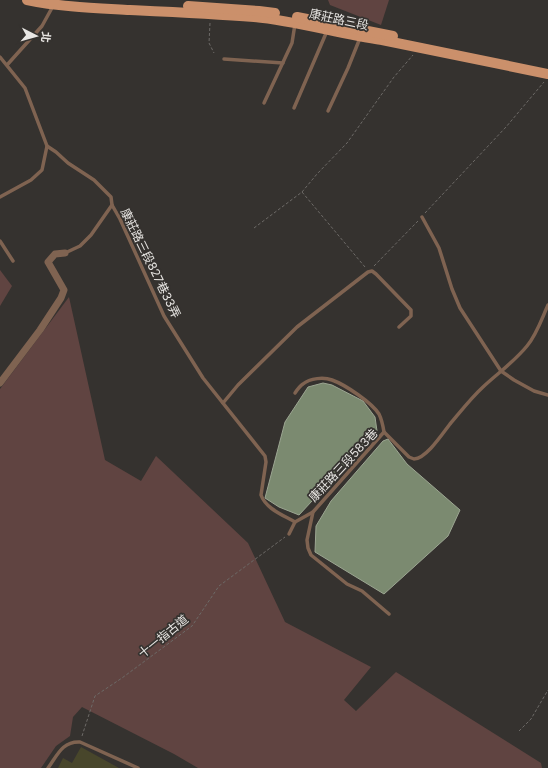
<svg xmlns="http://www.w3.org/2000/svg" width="548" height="768" font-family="Inter,'Noto Sans TC',sans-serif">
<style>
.green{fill:#604441}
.water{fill:#7b8a70;stroke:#9ca692}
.building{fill:#48462b}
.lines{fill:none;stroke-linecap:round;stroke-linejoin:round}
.path{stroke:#6d6a67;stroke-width:1;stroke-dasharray:3 2;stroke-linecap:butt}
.service{stroke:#7f6351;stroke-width:3.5}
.minor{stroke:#7f6351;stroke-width:7}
.primary{stroke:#cb906b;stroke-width:10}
.labels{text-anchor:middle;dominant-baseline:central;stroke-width:3.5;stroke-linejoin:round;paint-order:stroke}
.street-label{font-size:12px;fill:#e8e6e3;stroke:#35322f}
</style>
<rect width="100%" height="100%" fill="#35322f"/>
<g class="green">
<path d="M328,0h61l-8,25 -51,-20z"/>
<path d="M0,270l12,16 -12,20z"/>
<path d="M69,297l36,163 36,21 15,-25 92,87 37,79 86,45 -27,33 12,11 40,-39 145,91 1,5h-344l-24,-14 -92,-47 -9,10 -3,19 -14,10 -15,22h-41v-379z"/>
</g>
<g class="water">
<path d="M323,383l9,2 31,16 12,16 2,14 -78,84 -20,-8 -14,-9 20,-76 23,-35z"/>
<path d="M388,439l19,25 53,46 -12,26 -64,58 -69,-42 1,-26 15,-25 52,-60z"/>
</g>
<path class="building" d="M81,747l38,21h-61l5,-10 9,5z"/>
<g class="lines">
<g class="path">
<path d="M210,23l-1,20 5,10"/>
<path d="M302,192l63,75"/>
<path d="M425,213l81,-86 38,-45"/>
<path d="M254,228l48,-36 15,-18 30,-31 47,-66 19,-22"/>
<path d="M374,266l44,-45"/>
<path d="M519,731l12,-12 17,-29"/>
<path d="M82,736l13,-40 27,-18 70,-52 27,-40 66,-49"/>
</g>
<g class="service">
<path d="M0,57l25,31 22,58 9,6 12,11 26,17 17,17 1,8 8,14 44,97 39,62 62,78 1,6 -5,33c5,14 22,20 34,27"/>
<path d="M224,59l59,4"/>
<path d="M7,65l35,-39 11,-20"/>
<path d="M264,103l28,-60 3,-19"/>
<path d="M294,108l33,-77"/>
<path d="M328,111l20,-43 12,-30"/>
<path d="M0,197l31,-17 11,-10 5,-24"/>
<path d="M422,217l17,31 13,41 8,19 41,63 13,9 20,11 14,4"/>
<path d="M0,241l13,20"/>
<path d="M65,253l15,-7 11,-11 21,-30"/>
<path d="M295,393c2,-3 5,-7 8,-9 7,-6 21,-7 29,-4 14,5 40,23 47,34 3,6 4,12 5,18"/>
<path d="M223,403l15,-18 59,-58 71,-55 4,-1 4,3 35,36v6l-12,11"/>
<path d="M384,432l-71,80 -6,28 1,8 3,7 36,29 15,7 27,23"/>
<path d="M384,432l25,25 5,2c12,0 29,-26 36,-35 11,-13 21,-26 33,-37 15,-14 31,-25 44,-41 10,-12 15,-28 21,-41"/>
<path d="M289,534l6,-12 18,-10"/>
<path d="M48,768c9,-12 14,-27 32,-26l58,26"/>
</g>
<path class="minor" d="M0,383l40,-53 21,-32 3,-8 -16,-28 7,-8 10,-1"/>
<g class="primary">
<path d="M27,0c34,7 68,8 103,10 41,2 83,4 124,7 43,4 85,17 128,23l166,34"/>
<path d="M188,6l71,5 16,2"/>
<path d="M297,17l96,19"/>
</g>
</g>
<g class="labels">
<g class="street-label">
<text transform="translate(339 19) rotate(12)">康莊路三段</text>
<text transform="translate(151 263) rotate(64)">康莊路三段827巷33弄</text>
<text transform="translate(343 465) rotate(-47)">康莊路三段583巷</text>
<text transform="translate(163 636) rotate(-39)">十一指古道</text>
</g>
</g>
<g transform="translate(36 36) rotate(96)" stroke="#35322f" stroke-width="3" paint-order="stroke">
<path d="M0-3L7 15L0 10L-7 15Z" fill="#e8e6e3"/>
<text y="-6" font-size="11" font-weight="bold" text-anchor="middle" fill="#e8e6e3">北</text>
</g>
</svg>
